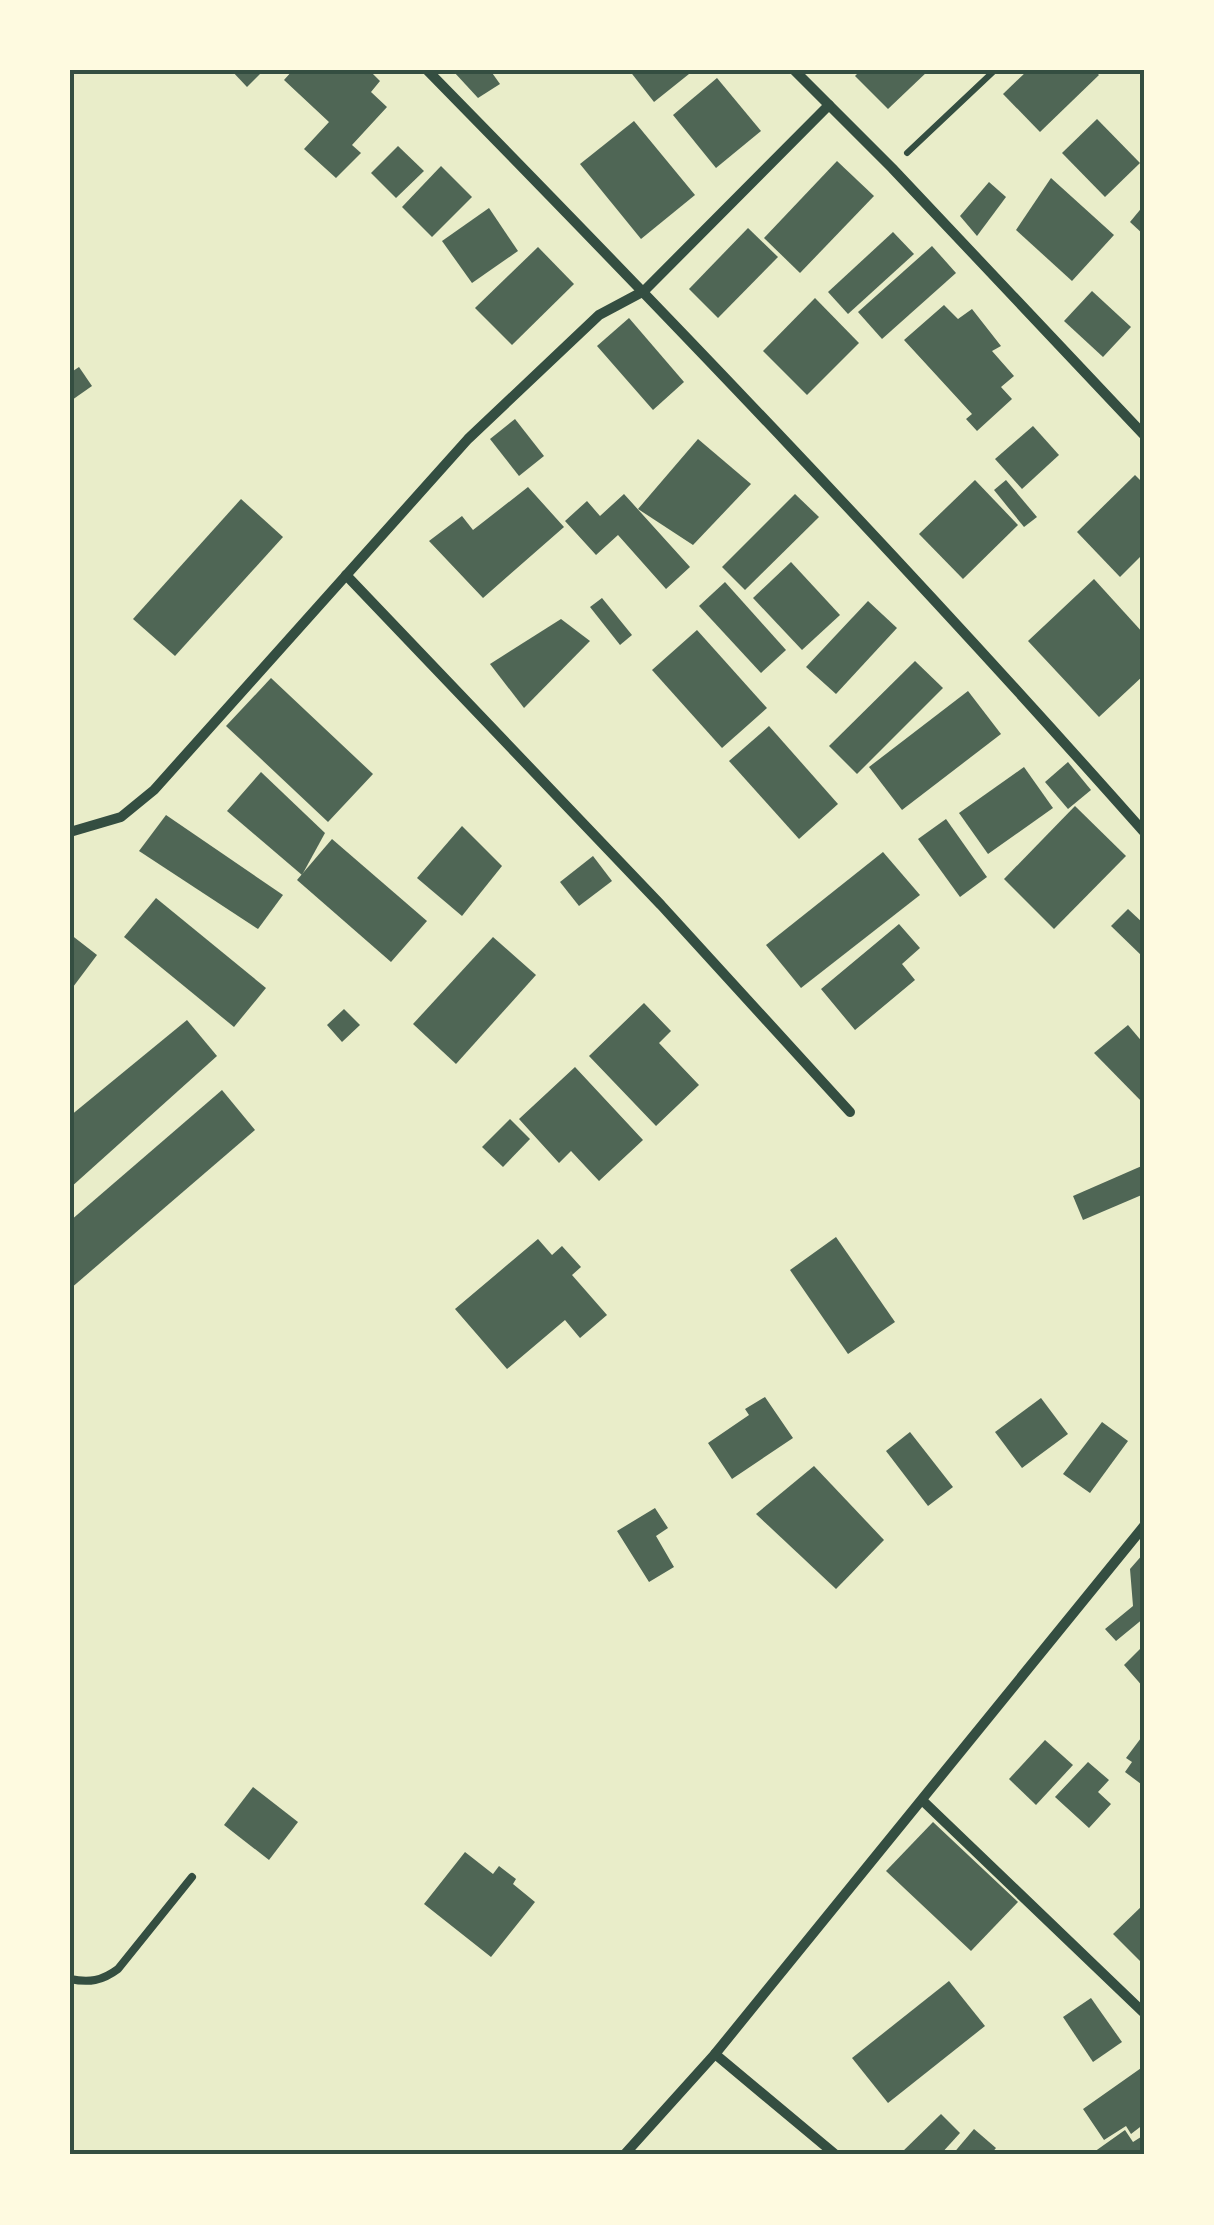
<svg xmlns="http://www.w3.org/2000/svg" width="1214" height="2225" font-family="'Open Sans',sans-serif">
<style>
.building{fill:#4f6655}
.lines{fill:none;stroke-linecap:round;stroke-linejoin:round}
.path{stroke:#344e41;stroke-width:6}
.service{stroke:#344e41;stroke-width:8}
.minor{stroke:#344e41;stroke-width:10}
.neatline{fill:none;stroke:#344e41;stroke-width:4}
</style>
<rect width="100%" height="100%" fill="#e9edc9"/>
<g class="building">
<path d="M231,70h33l-17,17z"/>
<path d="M293,70h76l11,11 -9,11 16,15 -35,38 9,8 -25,25 -32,-29 25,-27 -45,-42z"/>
<path d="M456,70h34l10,14 -22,14 -24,-26z"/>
<path d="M629,70h65l-40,32z"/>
<path d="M861,70h68l-41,39 -33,-33z"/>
<path d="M1028,70h66l5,5 -59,57 -37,-38z"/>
<path d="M717,78l44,53 -45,37 -43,-53z"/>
<path d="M1097,119l43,44 -35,34 -43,-44z"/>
<path d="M634,121l61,74 -54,44 -61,-75z"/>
<path d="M398,146l26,25 -28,27 -25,-25z"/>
<path d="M837,161l37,35 -74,77 -36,-35z"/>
<path d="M441,166l31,31 -40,40 -30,-30z"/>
<path d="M1051,178l63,57 -42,46 -56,-51z"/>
<path d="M989,182l17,15 -29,39 -17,-20z"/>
<path d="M1144,205v30l-14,-13z"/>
<path d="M489,208l29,43 -46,32 -30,-42z"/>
<path d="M748,228l30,29 -60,61 -29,-29z"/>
<path d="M893,232l21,22 -66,60 -20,-22z"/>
<path d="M932,246l24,27 -74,66 -24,-27z"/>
<path d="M538,247l36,37 -62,61 -37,-37z"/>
<path d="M1092,291l39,36 -28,30 -39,-36z"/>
<path d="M815,298l44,45 -52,52 -44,-44z"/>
<path d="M944,305l14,14 14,-10 29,37 -9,5 22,25 -13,11 11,12 -35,32 -11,-12 6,-5 -68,-74z"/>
<path d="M629,318l55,64 -31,28 -56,-64z"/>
<path d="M79,367l13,19 -20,14 -2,-27z"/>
<path d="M515,419l29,37 -25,20 -29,-37z"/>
<path d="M1033,426l26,29 -37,34 -27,-30z"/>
<path d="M698,439l53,45 -58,61 -55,-36z"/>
<path d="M1135,475l9,9v69l-24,24 -43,-45z"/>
<path d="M975,480l43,45 -55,54 -44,-45z"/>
<path d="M1006,480l31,37 -13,10 -30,-37z"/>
<path d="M528,487l36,40 -81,71 -54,-57 33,-25 11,14z"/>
<path d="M624,494l66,73 -24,22 -48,-54 -22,20 -31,-34 22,-20 13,15z"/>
<path d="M795,494l24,23 -74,73 -23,-23z"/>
<path d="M241,499l42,38 -108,119 -42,-37z"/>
<path d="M791,562l49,53 -38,35 -49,-52z"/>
<path d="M1094,579l50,55v41l-45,42 -71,-76z"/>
<path d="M725,582l61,68 -25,23 -62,-67z"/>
<path d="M602,598l30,37 -12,10 -30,-38z"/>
<path d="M868,601l29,27 -61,66 -30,-27z"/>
<path d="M561,619l29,22 -66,67 -34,-44z"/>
<path d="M697,630l70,78 -45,40 -70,-78z"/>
<path d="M915,661l28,27 -86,86 -28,-28z"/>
<path d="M271,678l102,96 -45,48 -102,-96z"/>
<path d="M968,691l33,43 -99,76 -33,-43z"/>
<path d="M769,726l69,78 -39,35 -70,-78z"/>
<path d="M1068,762l23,28 -23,19 -23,-27z"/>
<path d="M1024,767l29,41 -65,46 -29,-41z"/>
<path d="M261,772l64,61 -23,42 -75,-64z"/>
<path d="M1075,806l51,50 -72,73 -50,-50z"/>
<path d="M166,815l117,80 -25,34 -119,-78z"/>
<path d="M946,819l41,58 -27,20 -42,-58z"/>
<path d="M462,826l40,40 -40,50 -45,-38z"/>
<path d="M332,839l95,82 -36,41 -94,-82z"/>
<path d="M883,852l37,43 -119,93 -35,-43z"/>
<path d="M593,856l19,25 -33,25 -19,-24z"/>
<path d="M156,898l110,90 -32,39 -110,-90z"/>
<path d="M1128,909l16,15v34l-33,-32z"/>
<path d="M899,924l21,24 -18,16 13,16 -60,50 -34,-41z"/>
<path d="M70,934l27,21 -27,36z"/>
<path d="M493,937l43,38 -80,89 -43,-40z"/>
<path d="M644,1003l27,28 -12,12 40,42 -43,41 -67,-70z"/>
<path d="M344,1009l16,16 -18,17 -15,-17z"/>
<path d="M187,1020l30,36 -147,132v-72z"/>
<path d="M1128,1025l16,19v60l-50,-51z"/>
<path d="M575,1067l68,73 -44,41 -28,-30 -12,12 -40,-44z"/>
<path d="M222,1090l33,40 -185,159v-68z"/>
<path d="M510,1119l20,20 -27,28 -21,-20z"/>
<path d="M1144,1165v29l-61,26 -10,-24z"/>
<path d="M836,1237l59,85 -47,32 -58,-84z"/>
<path d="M538,1239l14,16 10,-9 19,21 -9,8 35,40 -27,23 -15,-18 -58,49 -52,-60z"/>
<path d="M765,1397l28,41 -61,41 -24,-36 41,-28 -4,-6z"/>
<path d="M1041,1398l27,36 -46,34 -27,-36z"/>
<path d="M1102,1422l26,19 -38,52 -27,-19z"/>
<path d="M910,1432l43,55 -25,19 -42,-55z"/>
<path d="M814,1466l70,74 -48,49 -80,-75z"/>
<path d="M655,1508l13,20 -12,8 18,31 -25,15 -32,-51z"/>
<path d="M1144,1553v65l-28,23 -11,-12 28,-23 -3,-37z"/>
<path d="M1144,1645v43l-20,-23z"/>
<path d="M1144,1734v46l-3,4 -16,-12 7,-10 -6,-4z"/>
<path d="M1045,1740l28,25 -37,40 -27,-26z"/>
<path d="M1088,1762l21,18 -11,12 13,12 -22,24 -34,-31z"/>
<path d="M253,1787l45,35 -29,38 -45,-35z"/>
<path d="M933,1822l85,80 -47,49 -85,-80z"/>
<path d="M465,1852l28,22 6,-8 17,13 -3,5 22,18 -44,55 -67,-53z"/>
<path d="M1144,1904v61l-31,-31z"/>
<path d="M949,1981l36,45 -97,77 -36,-45z"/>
<path d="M1091,1998l31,44 -29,20 -30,-45z"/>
<path d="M1144,2066v58l-13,10 -5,-8 -22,14 -21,-31z"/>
<path d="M941,2114l19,19 -20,22h-41z"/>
<path d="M974,2129l22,19 -6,7h-38z"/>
<path d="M1125,2130l8,12 11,-7v20h-48l-2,-3z"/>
</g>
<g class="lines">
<path class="path" d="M907,153l88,-83"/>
<path class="service" d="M70,1979c19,4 32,2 48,-10l74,-92"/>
<g class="minor">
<path d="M427,70c244,249 486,501 717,762"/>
<path d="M794,70l98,98 252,267"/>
<path d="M346,575l315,330 189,207"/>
<path d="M70,832l51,-15 33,-27 314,-351 131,-124 45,-24 185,-186"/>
<path d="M923,1801l221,212"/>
<path d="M715,2054l121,101"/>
<path d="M624,2155l91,-101 429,-528"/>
</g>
</g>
<rect width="1214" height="2225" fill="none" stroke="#fefae0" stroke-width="145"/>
<rect x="72" y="72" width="1070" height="2080" class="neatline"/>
</svg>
